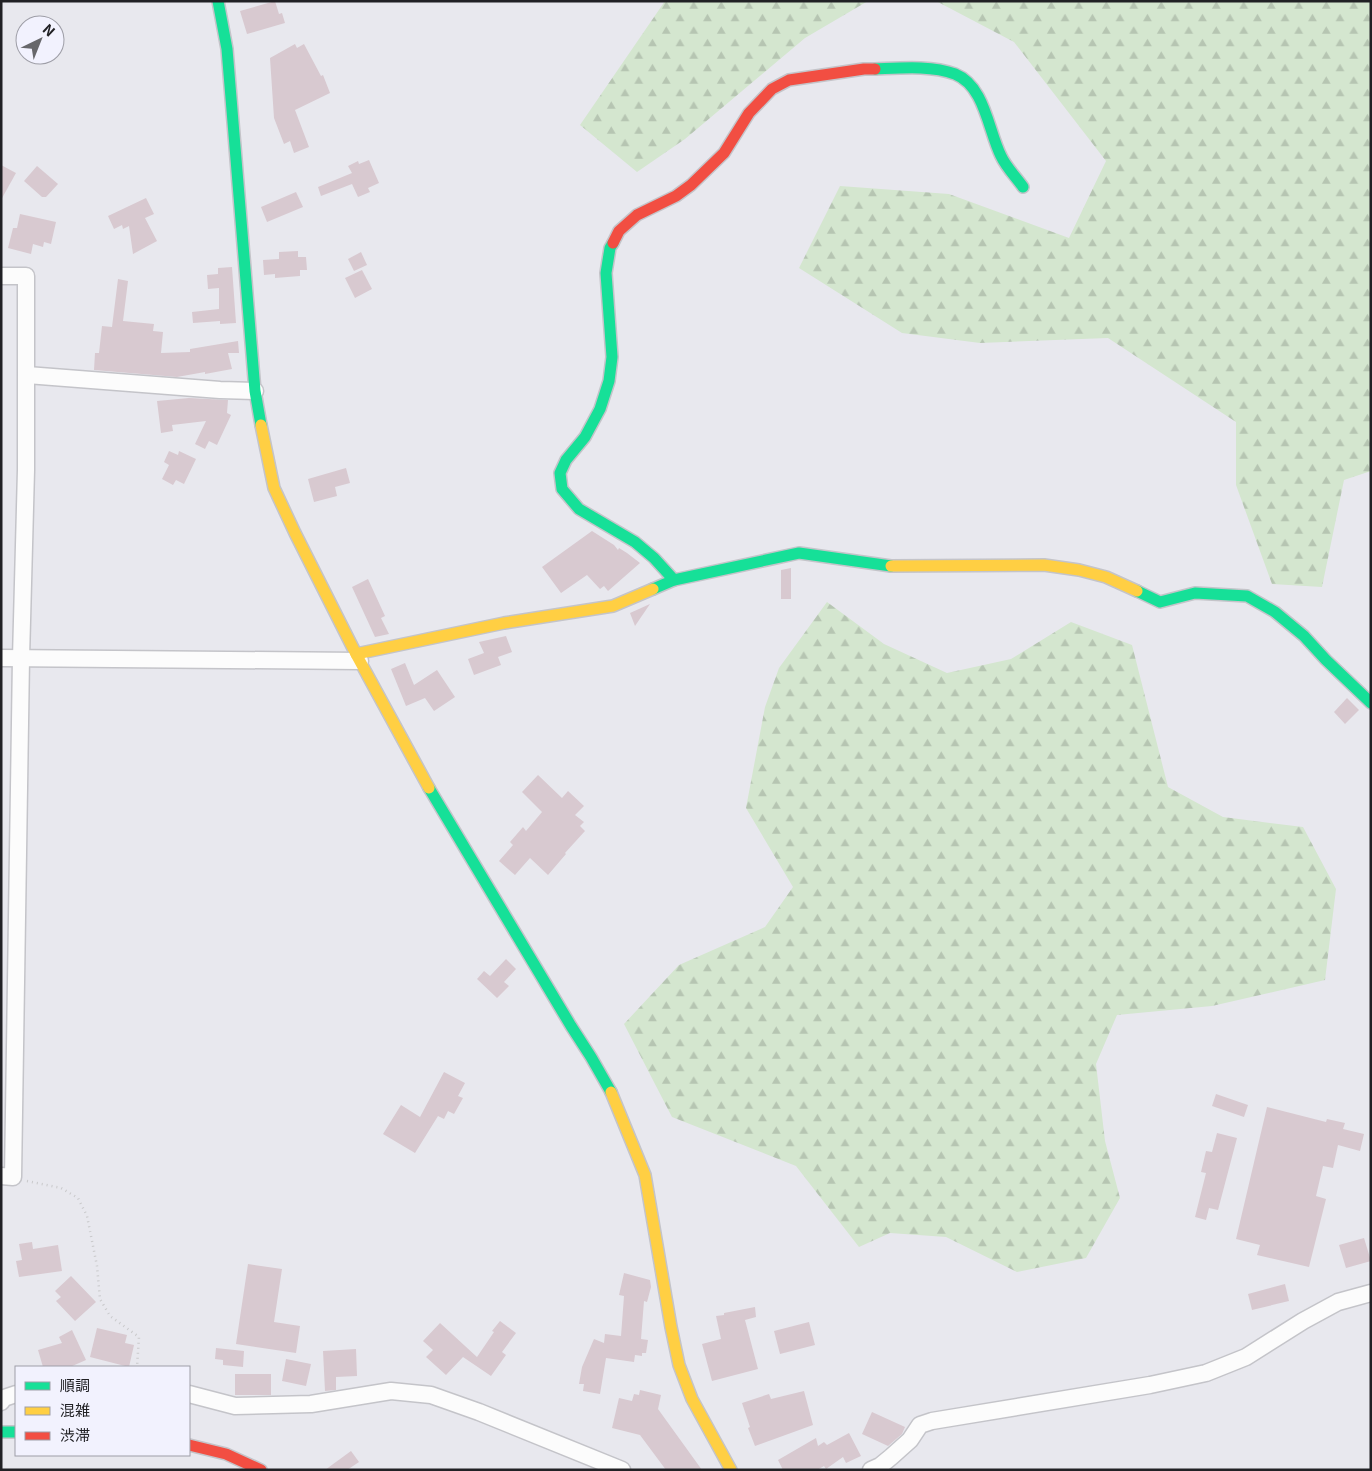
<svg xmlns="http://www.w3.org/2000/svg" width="1372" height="1471" font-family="Georgia,'Noto Sans JP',serif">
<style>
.forest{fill:url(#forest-firs)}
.building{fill:#d8c9d0}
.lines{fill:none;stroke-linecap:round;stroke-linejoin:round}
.street-casing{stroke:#c4c4c9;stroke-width:19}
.fast-casing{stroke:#c4c4c9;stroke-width:14}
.slow-casing{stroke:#c4c4c9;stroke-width:14}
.jam-casing{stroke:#c4c4c9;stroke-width:14}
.path{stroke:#c9c9cb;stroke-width:2.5;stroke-dasharray:1 4;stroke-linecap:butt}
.street{stroke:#fcfcfc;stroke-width:16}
.fast{stroke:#16e098;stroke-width:11}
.slow{stroke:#ffcf43;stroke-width:11}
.jam{stroke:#f24e42;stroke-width:11}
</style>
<defs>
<pattern id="forest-firs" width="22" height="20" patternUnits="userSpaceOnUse" patternTransform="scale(1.25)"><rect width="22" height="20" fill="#d4e6cf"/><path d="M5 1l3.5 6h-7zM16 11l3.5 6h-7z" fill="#b6c5b2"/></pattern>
</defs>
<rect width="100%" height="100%" fill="#e8e8ee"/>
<g class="forest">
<path d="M665,1h203l-63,37 -120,101 -48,33 -57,-47z"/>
<path d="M936,1h435v470l-27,9 -22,107 -50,-3 -36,-99v-63l-128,-84 -128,5 -78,-10 -103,-65 41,-82 109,8 120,44 37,-77 -92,-119z"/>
<path d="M827,602l57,42 63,29 64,-14 60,-37 61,23 36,142 55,30 80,10 33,62 -11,91 -113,26 -95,9 -21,49 9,77 15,57 -34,60 -69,14 -71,-35 -56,-4 -31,14 -63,-81 -124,-49 -48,-93 55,-59 86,-38 28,-40 -47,-79 19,-101 14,-39z"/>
</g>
<g class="building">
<path d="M275,1l4,13 3,-1 3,10 -38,11 -7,-23z"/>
<path d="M295,44l2,4 7,-4 17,32 2,-1 7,18 -35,17 14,37 -15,6 -4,-12 -6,3 -10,-26 -4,-60z"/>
<path d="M369,160l10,23 -11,5 2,4 -12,5 -6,-13 -31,12 -3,-9 34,-14 -4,-7 10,-5 1,3z"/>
<path d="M1,165l15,8 -15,27z"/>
<path d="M37,166l21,18 -12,13h-4l-18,-16z"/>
<path d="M296,192l7,15 -36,15 -6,-15z"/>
<path d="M146,198l8,16 -9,4 12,23 -24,13 -4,-28 -6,3 -1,-4 -8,4 -6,-13z"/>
<path d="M20,214l36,8 -5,22 -7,-2 -1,5 -10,-3 -2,10 -23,-6 5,-20h4z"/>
<path d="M298,251v6h8l1,13h-7v6l-25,2v-4l-11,1 -1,-15 16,-1v-7z"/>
<path d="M361,252l6,13 -13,6 -6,-12z"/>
<path d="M232,267l4,56 -16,1v-3l-27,2 -1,-11 27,-3v-21l-11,1 -1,-14 11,-1v-6z"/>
<path d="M362,270l10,19 -17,9 -10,-20z"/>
<path d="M118,279l10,2 -5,40 31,3 -1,7 10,1 -2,21 29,-1v-3l48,-8 1,12h-11l4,16 -27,5v-2l-28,5 -83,-7 1,-17h4l3,-27 10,1z"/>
<path d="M189,398l39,2 -1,13 4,2 -14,30 -8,-4 -4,8 -10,-5 11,-23 -34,4 1,6 -12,2 -4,-32z"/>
<path d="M169,451l9,4 1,-4 17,8 -12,25 -8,-4 -3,5 -11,-6 7,-14 -5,-3z"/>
<path d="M346,468l4,15 -15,4 2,9 -23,6 -6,-23z"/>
<path d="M592,531l22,14 4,5 1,-2 8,5 13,10 -32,28 -4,-5 -4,3 -13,-14 -26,18 -19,-26z"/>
<path d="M791,568v31h-10v-29z"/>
<path d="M368,579l17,37 -4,2 8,16 -14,3 -23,-50z"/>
<path d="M650,604l-15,22 -5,-13z"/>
<path d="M506,636l6,16 -14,5 3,8 -27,10 -6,-16 16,-6 -5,-11z"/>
<path d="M405,663l9,22 23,-15 18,27 -21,14 -9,-13 -19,8 -15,-37z"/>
<path d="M1347,698l12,12 -14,14 -11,-12z"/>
<path d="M538,775l24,23 6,-7 16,15 -9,9 9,7 -4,4 5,5 -20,22 1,1 -18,21 -18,-17 -15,17 -16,-14 14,-16 -3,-3 13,-15 3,4 16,-19 -20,-20z"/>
<path d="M506,959l10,10 -12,13 5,4 -12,12 -20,-19 7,-8 6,5z"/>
<path d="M444,1072l21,11 -7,13 5,2 -9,16 -6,-3 -4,8 -6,-3 -23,37 -32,-19 18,-29 19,12z"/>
<path d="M1216,1094l32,11 -4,12 -32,-11z"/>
<path d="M1267,1107l59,15 1,-3 18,4 -2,6 21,5 -4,17 -22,-6 -5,23 -10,-2 -7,30 10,3 -17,68 -52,-12 3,-10 -24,-6z"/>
<path d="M1217,1133l20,5 -19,72 -9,-2 -3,12 -11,-3 11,-44 -5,-1 5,-21 6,1z"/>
<path d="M1364,1238l7,23 -25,7 -7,-23z"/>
<path d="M32,1242l1,7 25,-4 4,26 -43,6 -3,-16 6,-1 -3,-16z"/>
<path d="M248,1264l34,5 -8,53 26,4 -4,27 -60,-9z"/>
<path d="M624,1273l26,7 1,7 -4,15 -3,-1 -3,38 7,1 -2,13h-4v3l-7,-1 -1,7 -28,-4 -6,36 -17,-3 1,-7h-5l3,-17 12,-28 10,4 1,-9 16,2 3,-40 -5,-1z"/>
<path d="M71,1276l25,26 -21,19 -19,-20 5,-4 -6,-6z"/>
<path d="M1285,1284l4,17 -37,9 -4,-16z"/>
<path d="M755,1307l1,10 -11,3 13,49 -46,12 -10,-37 19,-5 -5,-23 8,-1v-2z"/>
<path d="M500,1321l16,12 -14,19 4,3 -15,21 -28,-19 -17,18 -20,-18 7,-7 -10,-9 17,-18 37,34 17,-25 -2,-1z"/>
<path d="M809,1322l6,23 -35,9 -6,-23z"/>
<path d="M97,1328l30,7 -2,8 9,2 -5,22 -39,-10z"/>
<path d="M72,1330l14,30 -16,7h-27l-5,-17 24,-7 -3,-6z"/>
<path d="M216,1348l28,3 -1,16 -20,-2v-5l-8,-1z"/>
<path d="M356,1349l1,27 -21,1v13l-11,1 -2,-40z"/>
<path d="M286,1359l25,5 -5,22 -24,-5z"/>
<rect x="235" y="1374" width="36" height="21"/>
<path d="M640,1390l21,5 -3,14 44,61h-36l-26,-35 -28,-7 7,-30 13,3 2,-7 5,1z"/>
<path d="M804,1391l9,34 -58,21 -7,-18 2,-1 -8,-24 27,-9 2,5z"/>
<path d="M872,1412l33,15 -3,7 -14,12 -26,-12z"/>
<path d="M849,1433l12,23 -15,7 -3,-6 -17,12 -2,-3 -7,4h-34l-5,-10 38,-22 2,8 6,-4 3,3z"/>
<path d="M351,1451l8,11 -12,8h-22z"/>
</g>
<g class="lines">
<defs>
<g id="street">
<path d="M1,276h25v194l-5,188 -8,519 -12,-1"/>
<path d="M27,375l193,15 35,1"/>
<path d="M1,658l359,3"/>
<path d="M189,1394l46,12 76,-2 80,-13 40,4 48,17 143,58"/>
<path d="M1,1402l3,-4 12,-4"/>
<path d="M871,1470l9,-4 11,-9 19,-17 10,-15 12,-4 218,-36 56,-12 40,-16 57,-36 35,-19 33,-9"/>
</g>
<g id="fast">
<path d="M218,1l9,48 28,342 6,34"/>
<path d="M875,69c25,-1 56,-4 80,5 30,12 33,56 46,82 5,11 15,21 22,31"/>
<path d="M613,243l-3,5 -4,25 6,84 -3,24 -9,28 -15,28 -19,23 -6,13 2,16 17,20 56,33 19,16 20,22"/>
<path d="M653,589l21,-9 125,-27 92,13"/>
<path d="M1137,591l23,11 35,-9 52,3 28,16 29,24 22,24 45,43"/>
<path d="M429,788l142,238 20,31 20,35"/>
<path d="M1,1432h15"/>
</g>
<g id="slow">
<path d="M261,425l13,63 21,45 61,121 73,134"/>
<path d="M891,566l153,-1 35,5 27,7 31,14"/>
<path d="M356,654l148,-31 109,-17 40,-17"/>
<path d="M611,1092l34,83 26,152 8,38 13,34 39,71"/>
</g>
<g id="jam">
<path d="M613,243l6,-12 18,-16 39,-19 15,-11 33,-32 25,-40 23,-24 17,-9 75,-11h11"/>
<path d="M189,1445l37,9 35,16"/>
</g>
</defs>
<use href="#street" class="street-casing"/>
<use href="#fast" class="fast-casing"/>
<use href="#slow" class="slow-casing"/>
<use href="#jam" class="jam-casing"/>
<path class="path" d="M27,1181l34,7 17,10 9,18 10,50 3,33 10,17 29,21 -2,30"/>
<use href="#street" class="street"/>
<use href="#fast" class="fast"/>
<use href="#slow" class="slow"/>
<use href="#jam" class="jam"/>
</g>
<rect width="1372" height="1471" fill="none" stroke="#212125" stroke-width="5"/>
<rect x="15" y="1366" width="175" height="90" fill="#f2f2fe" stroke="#9e9ea7"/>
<rect x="25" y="1382" width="25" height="8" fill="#16e098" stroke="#9e9ea7"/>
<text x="60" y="1391" font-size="15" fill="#212125">順調</text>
<rect x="25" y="1407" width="25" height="8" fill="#ffcf43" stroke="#9e9ea7"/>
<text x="60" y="1416" font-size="15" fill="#212125">混雑</text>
<rect x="25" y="1432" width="25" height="8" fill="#f24e42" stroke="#9e9ea7"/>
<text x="60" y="1441" font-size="15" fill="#212125">渋滞</text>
<g transform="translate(40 40) rotate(43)"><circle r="24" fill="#f2f2fe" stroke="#9e9ea7"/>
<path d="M0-4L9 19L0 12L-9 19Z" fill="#67676b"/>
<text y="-8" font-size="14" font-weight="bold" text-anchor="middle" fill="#212125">N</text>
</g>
</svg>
